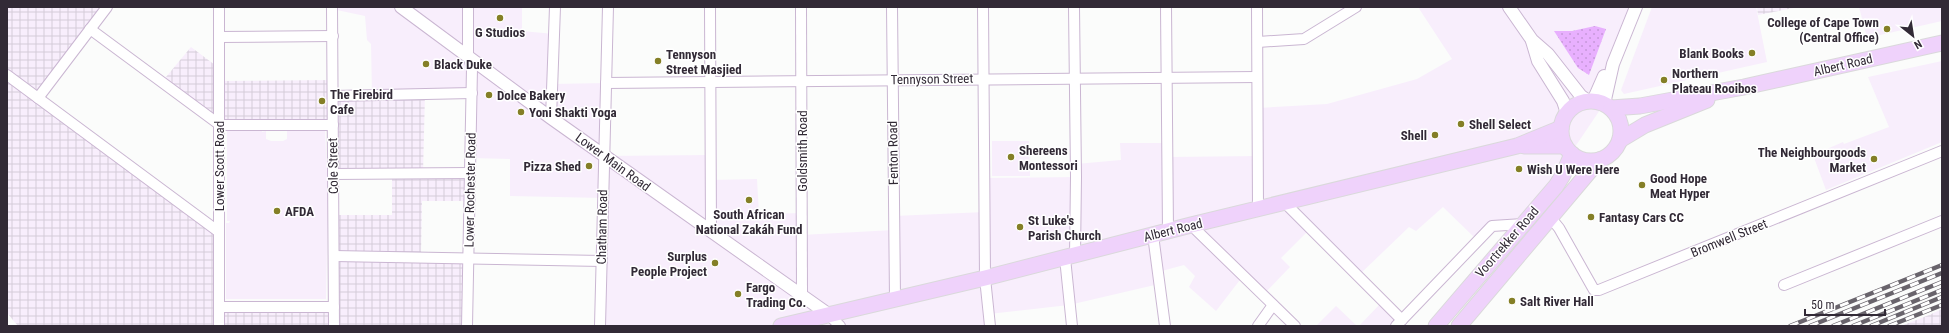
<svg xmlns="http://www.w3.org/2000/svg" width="1949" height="333" font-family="'Roboto Condensed',sans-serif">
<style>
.built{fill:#f8eefc}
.industrial{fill:url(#industrial-grid)}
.grass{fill:url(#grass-dots)}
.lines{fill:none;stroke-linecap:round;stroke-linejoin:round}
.minor-casing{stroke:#cab6d2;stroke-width:12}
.tertiary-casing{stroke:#cab6d2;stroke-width:14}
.primary-casing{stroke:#dad9db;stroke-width:17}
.minor{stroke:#fff;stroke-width:10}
.tertiary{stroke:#fff;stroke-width:12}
.primary{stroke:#efd2fb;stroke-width:15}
.rail-casing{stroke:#69646c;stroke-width:4.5}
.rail{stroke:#fff;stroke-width:3;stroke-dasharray:9;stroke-linecap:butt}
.poi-dot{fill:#847f26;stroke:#fff;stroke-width:1.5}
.labels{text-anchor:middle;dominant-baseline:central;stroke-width:3;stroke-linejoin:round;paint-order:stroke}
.poi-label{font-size:13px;font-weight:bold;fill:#322a36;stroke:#fff;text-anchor:start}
.street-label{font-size:13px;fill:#322a36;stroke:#fff}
</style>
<defs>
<pattern id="industrial-grid" width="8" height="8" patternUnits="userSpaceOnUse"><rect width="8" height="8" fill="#f8eefc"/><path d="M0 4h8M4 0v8" fill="none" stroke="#d5ccd9"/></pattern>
<pattern id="grass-dots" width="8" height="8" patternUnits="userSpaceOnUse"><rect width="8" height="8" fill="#e8b0fe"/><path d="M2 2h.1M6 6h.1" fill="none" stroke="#c798da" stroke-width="1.8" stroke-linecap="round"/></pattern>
</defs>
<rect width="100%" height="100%" fill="#fbfcfb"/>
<g class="built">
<path d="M332,7h190v24l32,3 -2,50 54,-1 -2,73 106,-1v25l47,-1 2,35 43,-1 -1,22 93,-5v-14l91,-4 -1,-34 92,-1v-13l45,-4 -1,-17h47l1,14 90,-1v-48l69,-4 90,-25 35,-20 -34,-52h218l-32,97 -81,120 -31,2 -15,14 -34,-33 -27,24 -7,-4 -51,49 -48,-47 -29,29 9,9 -27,28 -20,-19 -27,35 -27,-24 6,-11 -11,-11 -26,7 1,12 -90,21 -80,9 1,12h-390l3,-128 -93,-2v-37l-40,-1 1,-65 -99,2 -1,-51 -4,-4 -2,-24 -33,-7z"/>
<path d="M1652,7h104l11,55 -143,32 -3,-4z"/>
<path d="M1859,7h83v14l-75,17z"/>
<path d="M1942,61v81l-116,48 -13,-35 30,-13 1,2 45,-17 -21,-50z"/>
<path d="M227,130h35v2l4,-1v8l5,2h12l4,-2v-9h38l3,66 -2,103h-100v-76h3l1,-2h-3z"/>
<path d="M992,141h37l1,35h-38z"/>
<path d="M1383,301l19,19 -6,6h-37z"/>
<path d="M1336,306l21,20h-41z"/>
</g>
<g class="industrial">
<path d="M7,7h100l-69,91 181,134v75h115v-92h58v-41h-59v-48l-113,-1 -59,-42 30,-36 28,21v13l114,-1v15l92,-1 -2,79h47l-1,28h-47l-1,55 48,2 -2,68h-449l-11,-13z"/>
<path d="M1757,7h42l-41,8z"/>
<path d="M1942,309v17h-41l28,-11z"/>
</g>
<path class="grass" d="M1595,26l11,3 -17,46 -11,-7 -24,-37h18z"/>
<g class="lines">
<defs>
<g id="minor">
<path d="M219,7v319"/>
<path d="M332,7l2,319"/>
<path d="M710,7l1,225"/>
<path d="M801,7l1,287"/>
<path d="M892,7l3,291"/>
<path d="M983,7l2,271 5,48"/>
<path d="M1074,7l2,170 -1,78"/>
<path d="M1166,7l2,224"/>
<path d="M1257,7l1,202"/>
<path d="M90,29l130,96"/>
<path d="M219,37l114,-1"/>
<path d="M1258,42l46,-3 52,-32"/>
<path d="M7,75l212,157"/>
<path d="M606,83l651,-6"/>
<path d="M333,96l139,-3"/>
<path d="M38,98l69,-91"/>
<path d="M551,118l4,-111"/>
<path d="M220,125h113"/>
<path d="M333,174l137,-1"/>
<path d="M1284,202l118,118"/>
<path d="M1550,217l9,11 35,62h5l343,-139"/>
<path d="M1191,225l104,101"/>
<path d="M1153,235l12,91"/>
<path d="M334,256l268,5"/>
<path d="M1065,258l7,68"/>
<path d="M1784,285l158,-64"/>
<path d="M219,307h115"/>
<path d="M828,314l12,12"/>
<path d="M467,326l5,-258 -4,-13v-48"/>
<path d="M600,326l8,-319"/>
<path d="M1258,326l15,-21"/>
<path d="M1396,326l96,-100 31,-2"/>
</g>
<g id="tertiary">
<path d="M401,7l150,111 277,196"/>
<path d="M1509,7l23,33 16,14 33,42 7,5"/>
<path d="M1532,41l6,20 25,40 4,12"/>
<path d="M1593,101l11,-25"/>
<path d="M1604,104l9,-40 23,-57"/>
</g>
<g id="primary">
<circle cx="1591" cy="131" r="30"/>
<path d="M1611,108l29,-2 104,-19 198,-44"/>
<path d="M1620,140l25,-15 62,-25"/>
<path d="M1524,146h41"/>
<path d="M781,326l204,-48 206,-53 326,-79 44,-18"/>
<path d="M1436,326l120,-140 7,-11 9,-21"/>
<path d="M1459,326l140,-166"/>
</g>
</defs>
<use href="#minor" class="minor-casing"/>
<use href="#tertiary" class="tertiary-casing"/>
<use href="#primary" class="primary-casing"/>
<use href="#minor" class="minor"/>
<use href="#tertiary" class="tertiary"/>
<use href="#primary" class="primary"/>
<defs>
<g id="rail">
<path d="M1790,326l152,-61"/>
<path d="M1810,326l132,-53"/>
<path d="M1833,326l109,-44"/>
<path d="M1853,326l89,-36"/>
<path d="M1871,326l71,-29"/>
<path d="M1889,326l53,-21"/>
</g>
</defs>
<use href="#rail" class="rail-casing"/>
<use href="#rail" class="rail"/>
</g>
<g class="poi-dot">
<circle cx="500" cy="18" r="4"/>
<circle cx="1887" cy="29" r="4"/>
<circle cx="1752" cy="53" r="4"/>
<circle cx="658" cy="61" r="4"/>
<circle cx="426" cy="64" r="4"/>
<circle cx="1664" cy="80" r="4"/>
<circle cx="489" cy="95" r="4"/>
<circle cx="322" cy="101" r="4"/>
<circle cx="521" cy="112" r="4"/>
<circle cx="1461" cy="124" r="4"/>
<circle cx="1435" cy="135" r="4"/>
<circle cx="1011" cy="157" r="4"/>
<circle cx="1874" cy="159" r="4"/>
<circle cx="589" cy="166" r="4"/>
<circle cx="1519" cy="169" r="4"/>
<circle cx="1642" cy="185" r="4"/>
<circle cx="749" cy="200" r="4"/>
<circle cx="277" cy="211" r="4"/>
<circle cx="1591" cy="217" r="4"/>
<circle cx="1020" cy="227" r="4"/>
<circle cx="715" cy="263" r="4"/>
<circle cx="738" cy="294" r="4"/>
<circle cx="1512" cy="301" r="4"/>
</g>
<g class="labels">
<g class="poi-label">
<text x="1879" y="22" text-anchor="end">College of Cape Town<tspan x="1879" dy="15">(Central Office)</tspan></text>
<text x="500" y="32" text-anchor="middle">G Studios</text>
<text x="1744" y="53" text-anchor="end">Blank Books</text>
<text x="666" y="54">Tennyson<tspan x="666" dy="15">Street Masjied</tspan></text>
<text x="434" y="64">Black Duke</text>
<text x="1672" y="73">Northern<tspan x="1672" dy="15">Plateau Rooibos</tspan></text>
<text x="330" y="94">The Firebird<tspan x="330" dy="15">Cafe</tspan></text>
<text x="497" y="95">Dolce Bakery</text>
<text x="529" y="112">Yoni Shakti Yoga</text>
<text x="1469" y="124">Shell Select</text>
<text x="1427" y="135" text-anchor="end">Shell</text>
<text x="1019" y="150">Shereens<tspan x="1019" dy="15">Montessori</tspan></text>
<text x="1866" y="152" text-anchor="end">The Neighbourgoods<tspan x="1866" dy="15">Market</tspan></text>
<text x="581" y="166" text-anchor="end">Pizza Shed</text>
<text x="1527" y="169">Wish U Were Here</text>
<text x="1650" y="178">Good Hope<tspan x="1650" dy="15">Meat Hyper</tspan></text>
<text x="285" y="211">AFDA</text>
<text x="749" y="214" text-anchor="middle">South African<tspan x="749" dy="15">National Zakáh Fund</tspan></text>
<text x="1599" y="217">Fantasy Cars CC</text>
<text x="1028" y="220">St Luke's<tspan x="1028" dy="15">Parish Church</tspan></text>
<text x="707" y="256" text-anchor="end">Surplus<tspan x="707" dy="15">People Project</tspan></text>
<text x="746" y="287">Fargo<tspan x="746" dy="15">Trading Co.</tspan></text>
<text x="1520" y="301">Salt River Hall</text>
</g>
<g class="street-label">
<text transform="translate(1843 65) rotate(-13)">Albert Road</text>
<text transform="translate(932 79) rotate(-1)">Tennyson Street</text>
<text transform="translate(802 151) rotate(-90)">Goldsmith Road</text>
<text transform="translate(893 153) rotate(-91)">Fenton Road</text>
<text transform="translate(613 162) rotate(36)">Lower Main Road</text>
<text transform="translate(219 166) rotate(-90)">Lower Scott Road</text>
<text transform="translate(333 166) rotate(-91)">Cole Street</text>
<text transform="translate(470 190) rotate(-89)">Lower Rochester Road</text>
<text transform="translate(602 227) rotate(-89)">Chatham Road</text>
<text transform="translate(1173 230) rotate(-14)">Albert Road</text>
<text transform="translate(1729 238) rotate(-22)">Bromwell Street</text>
<text transform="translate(1507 242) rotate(-49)">Voortrekker Road</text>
</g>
</g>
<rect width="1949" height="333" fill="none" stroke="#322a36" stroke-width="16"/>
<g transform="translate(1913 36) rotate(150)" stroke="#ffffff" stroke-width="3" paint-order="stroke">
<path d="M0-3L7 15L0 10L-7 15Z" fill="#322a36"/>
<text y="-6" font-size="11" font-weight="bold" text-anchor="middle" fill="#322a36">N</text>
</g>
<path d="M1805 309v6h80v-6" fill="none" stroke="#322a36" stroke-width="2"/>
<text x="1811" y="309" font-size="12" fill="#322a36" stroke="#ffffff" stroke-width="3" paint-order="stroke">50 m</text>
</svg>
